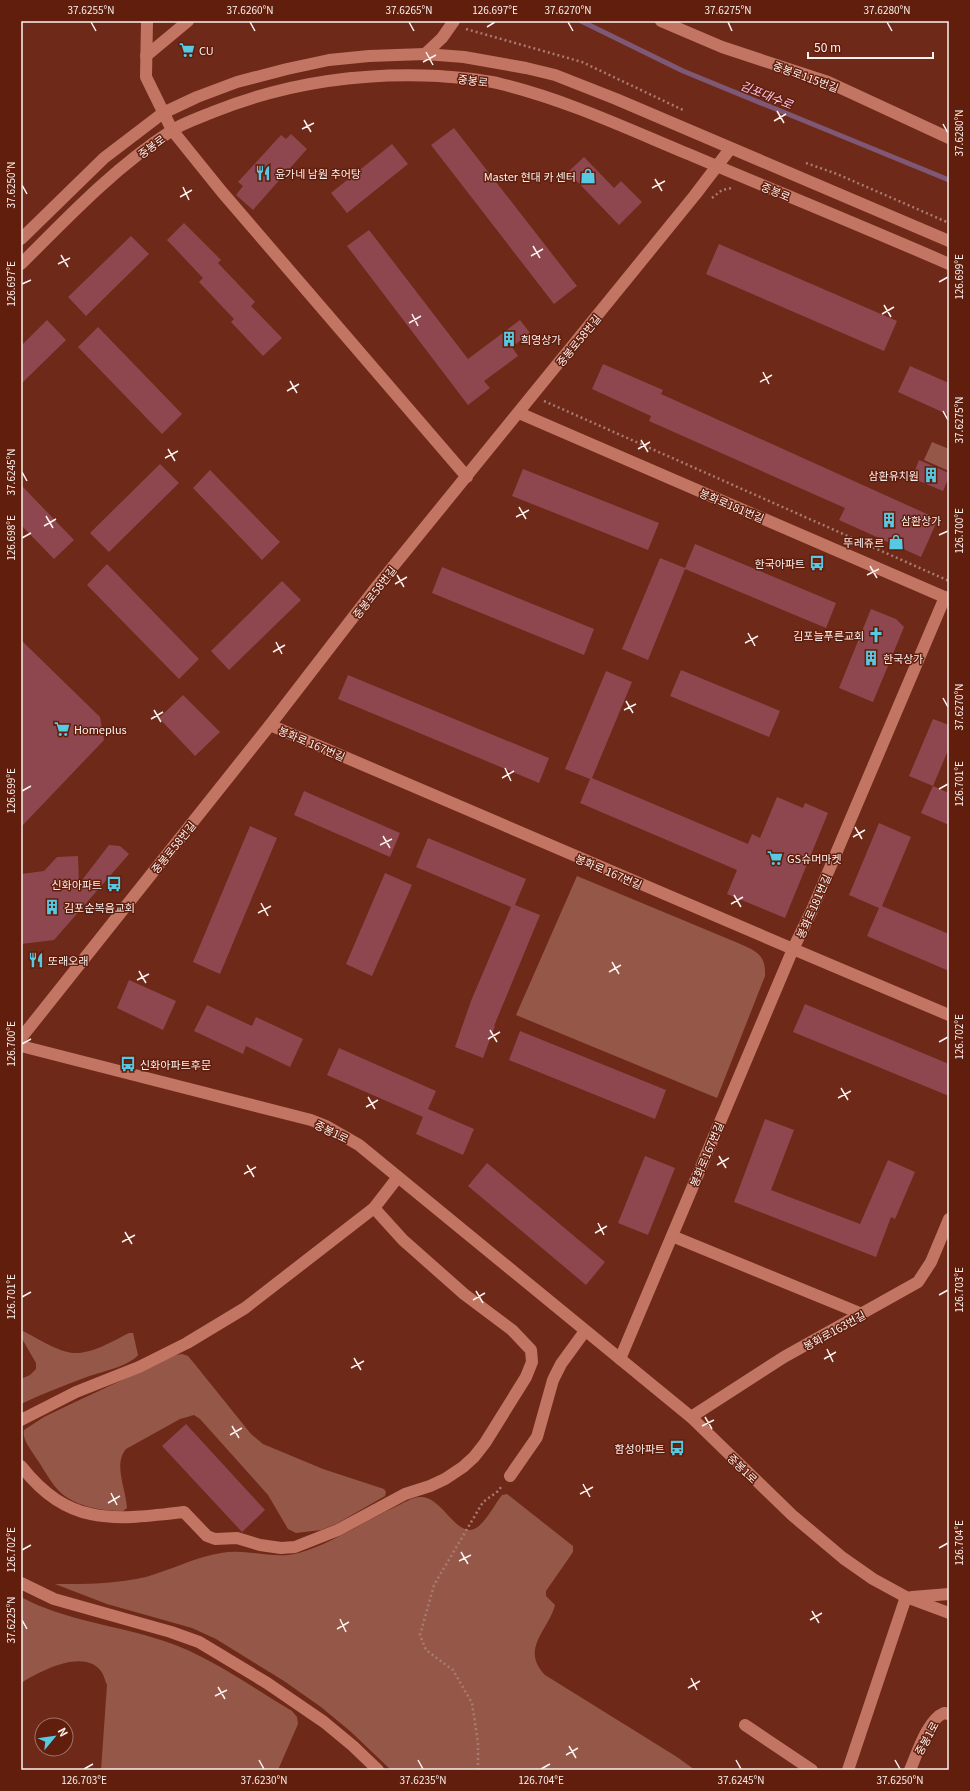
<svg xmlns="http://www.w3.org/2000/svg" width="970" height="1791" font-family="Georgia,'Noto Sans KR',serif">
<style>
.green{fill:#955848}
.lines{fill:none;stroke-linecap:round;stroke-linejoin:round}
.stream{stroke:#7f5876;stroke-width:5}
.building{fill:#8f474f}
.path{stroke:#a87c72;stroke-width:2.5;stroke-dasharray:2 3;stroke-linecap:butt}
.minor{stroke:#c27562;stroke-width:12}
.ticks{fill:none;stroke:#fbf2f0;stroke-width:1.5}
.labels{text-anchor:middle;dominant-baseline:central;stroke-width:3;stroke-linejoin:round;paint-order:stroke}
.poi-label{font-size:11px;fill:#fbf2f0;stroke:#611e0d;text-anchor:start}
.street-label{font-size:11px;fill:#fbf2f0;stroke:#611e0d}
.water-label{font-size:12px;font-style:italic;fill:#f9c6ed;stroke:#611e0d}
.neatline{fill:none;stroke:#fbf2f0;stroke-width:1.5}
.ticks-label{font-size:10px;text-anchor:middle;fill:#fbf2f0}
</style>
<rect width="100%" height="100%" fill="#6e2919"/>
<g class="green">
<path d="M932,442l17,7v22l-25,-11z"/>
<path d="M577,876l161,67c18,8 28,11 27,33l-48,122 -201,-83z"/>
<path d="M23,1331c14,7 35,21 51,22 18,1 39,-12 55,-20h4l5,22c-10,12 -39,17 -54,23 -21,8 -42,16 -63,26v-25l9,-4 6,-6v-6l-15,-26z"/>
<path d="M182,1354l6,2 5,6 58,72 12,10 60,25 61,20 2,3 -1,4 -49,28 -15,6 -25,3 -8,-4 -20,-34 -68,-76 -6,-4 -14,4 -54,30c-13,15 0,40 1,59l-4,3c-20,0 -46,-4 -62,-18 -10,-9 -17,-24 -25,-35 -5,-9 -14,-18 -12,-28l20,-13 29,-14 103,-48z"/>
<path d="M507,1494l66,52v6l-27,39v5l9,9c-7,26 -35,44 -10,70l132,82 18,13h-304l-41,-39 -29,-24 -37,-26 -68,-42 -24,-11 -85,-24 -52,-20c31,0 61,0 91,-7 25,-7 49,-20 75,-24 26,-5 52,7 78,0 34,-10 64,-31 96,-46 7,-3 17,-10 25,-10 23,-2 38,47 59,29 9,-8 16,-22 23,-31z"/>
<path d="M21,1597c44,24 96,28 143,44 46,15 87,46 128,70l5,6 1,7 -20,46h-177l6,-85c-2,-4 -3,-10 -6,-14 -18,-23 -62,1 -80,12z"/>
</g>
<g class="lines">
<path class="stream" d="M581,21l102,50 266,109"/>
</g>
<g class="building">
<path d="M454,128l123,158 -23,18 -123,-159z"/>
<path d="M291,134l16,15 -54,61 -17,-15 7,-9 -5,-4 43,-47 5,4z"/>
<path d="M392,144l16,20 -61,49 -16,-20z"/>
<path d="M584,157l30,31 7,-7 21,21 -23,23 -51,-53z"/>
<path d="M184,223l37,37 -3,3 37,39 -4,4 31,32 -19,18 -32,-34 3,-3 -35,-37 4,-4 -36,-38z"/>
<path d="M369,230l99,129 52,-39 10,13 -18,14 6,9 -34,25 6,7 -22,17 -121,-159z"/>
<path d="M131,236l18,18 -63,62 -18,-19z"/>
<path d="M719,244l178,77 -13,30 -178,-77z"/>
<path d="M47,320l19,20 -45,44v-38z"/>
<path d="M98,327l84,87 -20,20 -84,-87z"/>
<path d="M603,364l60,26 -2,4 277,125 -17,38 -82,-37 6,-12 -196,-87 2,-5 -59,-27z"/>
<path d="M910,366l39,17v32l-51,-23z"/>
<path d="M919,460l30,13v4l-6,14 -31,-13z"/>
<path d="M160,464l19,19 -70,69 -19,-19z"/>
<path d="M523,469l136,54 -11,27 -136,-54z"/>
<path d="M210,470l70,72 -18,18 -69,-72z"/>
<path d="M21,485l53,55 -20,19 -33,-34z"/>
<path d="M695,544l141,59 -10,25 -141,-59 -37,91 -26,-11 38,-91 25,10z"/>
<path d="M107,564l92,95 -20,20 -92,-94z"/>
<path d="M442,567l152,62 -10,26 -152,-62z"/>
<path d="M282,581l19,19 -72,70 -18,-19z"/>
<path d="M871,609l25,10 8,8 -31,75 -34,-14z"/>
<path d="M21,640l79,77 4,23 -83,87z"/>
<path d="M681,670l99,41 -11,26 -99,-41z"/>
<path d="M606,671l26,11 -40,96 156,66 4,-10 8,4 17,-41 26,11 2,-5 23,10 -43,105 -58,-24 10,-24 -157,-67 10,-24 -25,-10z"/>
<path d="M348,675l201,83 -10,25 -201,-84z"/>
<path d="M183,695l37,37 -25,24 -36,-38z"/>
<path d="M933,719l16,6v23l-16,38 16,7v32l-28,-12 12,-27 -24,-10z"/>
<path d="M304,791l96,42 -10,24 -96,-42z"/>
<path d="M879,823l32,14 -29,69 67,28v37l-82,-35 12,-28 -30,-13z"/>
<path d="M250,826l27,12 -57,136 -27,-12z"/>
<path d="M428,838l98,41 -11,26 25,10 -46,111h1l-12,32 -28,-11 16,-46 40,-94 -95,-40z"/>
<path d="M109,845l11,1 9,8 -75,86 -33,4v-70l23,-3 13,-14 21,-1 1,28z"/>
<path d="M385,873l27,12 -40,91 -26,-12z"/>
<path d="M129,980l47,21 -13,29 -46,-22z"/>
<path d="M805,1004l144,60v32l-156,-64z"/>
<path d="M207,1005l45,21 4,-9 47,22 -13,28 -44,-21 -3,8 -49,-23z"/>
<path d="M520,1031l146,59 -11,29 -146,-59z"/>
<path d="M339,1048l97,43 -8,18 46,20 -11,26 -47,-21 7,-17 -96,-42z"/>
<path d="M765,1119l29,11 -23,60 89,34 28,-64 27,12 -20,47 -4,-2 -15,40 -142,-55z"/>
<path d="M645,1156l30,12 -27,67 -30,-12z"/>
<path d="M487,1163l118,99 -19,23 -118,-99z"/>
<path d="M186,1424l79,86 -23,22 -80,-86z"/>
</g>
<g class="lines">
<g class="path">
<path d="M466,29l116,33 101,48"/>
<path d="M806,163l31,11 112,49"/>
<path d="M712,198l10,-8 10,-2"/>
<path d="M544,401l405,180"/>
<path d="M478,1770v-27l-6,-40 -19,-33 -27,-20 -6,-15 14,-50 49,-83 14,-10 5,-6"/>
</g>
<g class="minor">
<path d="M147,21l-1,56 26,53 50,62 245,285"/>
<path d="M661,21l61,26 106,35 121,56"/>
<path d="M425,54l17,-16 12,-17"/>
<path d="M146,56l42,-35"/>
<path d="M21,239l83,-81 59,-45 34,-16 40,-15 50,-13 42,-9 40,-4 56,-2 39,3 62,11 29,7 61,24 333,142"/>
<path d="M21,264c47,-47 93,-96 150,-133 12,-8 28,-13 42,-19 72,-29 149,-40 226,-36 21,2 42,3 62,8 66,16 129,46 192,72 85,36 171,71 256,108"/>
<path d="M519,413l430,186"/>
<path d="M270,725l523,224 156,66"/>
<path d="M21,1038l249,-313 108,-140 317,-390 35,-46"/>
<path d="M21,1046l290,74 15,6 33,19 332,272 101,98 51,43 30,21 33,18 43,16"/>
<path d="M672,1236l190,78"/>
<path d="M620,1359l173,-410 19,-39 133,-313"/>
<path d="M691,1417l93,-60 134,-75 13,-20 18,-43"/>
<path d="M21,1420l55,-28 63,-25 48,-24 58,-35 129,-100 24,-31"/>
<path d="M21,1466c48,61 93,54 163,46l23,24 8,3 22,-1 23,7 21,3 14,-1 43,-17 67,-36 25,-8 15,-7 18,-12 11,-10 11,-14 41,-66 6,-15 -1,-12 -19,-20 -48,-36 -61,-54 -29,-32"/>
<path d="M510,1476l27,-39 16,-57 8,-16 24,-33"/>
<path d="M21,1583l33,16 117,33 28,10 68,41 57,39 29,24 25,24"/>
<path d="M912,1597l37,-3"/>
<path d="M745,1725l67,45"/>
<path d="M848,1770l58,-173"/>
<path d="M910,1770c7,-16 17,-50 34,-57l5,1"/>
</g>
</g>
<path class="ticks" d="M91,22l5,9M250,22l5,9M409,22l5,9M568,22l5,9M728,22l4,9M887,22l5,9M487,27l8,-5M426,52l7,13M423,62l13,-7M777,111l7,12M304,120l7,12M774,121l12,-7M943,124l5,9M302,129l12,-6M655,179l7,12M22,185l5,9M183,187l6,13M652,188l13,-7M180,197l12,-7M533,246l7,12M61,255l7,12M531,256l12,-7M58,264l12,-6M939,282l9,-5M22,284l9,-4M884,305l7,12M412,314l6,12M882,314l12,-7M409,323l12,-7M763,372l6,12M290,381l7,12M760,382l12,-7M287,391l12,-7M943,411l5,9M641,440l7,12M168,449l7,12M638,449l12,-7M165,458l13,-7M22,472l5,9M519,507l7,12M46,516l7,12M516,517l13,-7M44,526l12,-7M939,535l9,-4M22,538l9,-5M870,566l7,12M397,575l7,12M867,575l12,-6M395,584l12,-7M748,633l7,13M276,642l6,12M745,643l13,-7M273,652l12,-7M943,698l5,9M626,701l7,12M154,710l7,12M624,710l12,-6M151,719l12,-7M505,768l6,13M502,778l12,-7M939,789l9,-5M22,791l9,-5M855,827l7,12M383,836l7,12M853,837l12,-7M380,845l12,-6M734,895l7,12M261,903l7,13M731,904l12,-7M258,913l13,-7M612,962l7,12M139,971l7,12M609,972l12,-7M137,980l12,-6M490,1030l7,12M488,1039l12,-7M939,1042l9,-5M22,1044l9,-5M841,1088l7,12M368,1097l7,12M838,1098l13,-7M366,1107l12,-7M719,1156l7,12M247,1165l7,12M717,1165l12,-7M244,1174l12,-7M598,1223l6,12M125,1232l7,12M595,1233l12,-7M122,1242l13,-7M476,1291l7,12M939,1295l9,-5M22,1297l9,-5M473,1300l12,-7M827,1349l6,13M354,1358l7,12M824,1359l12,-7M351,1368l13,-7M705,1417l7,12M232,1426l7,12M702,1426l12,-6M230,1435l12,-7M583,1484l7,13M111,1493l6,12M580,1494l13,-7M108,1503l12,-7M939,1548l9,-5M22,1550l9,-5M461,1552l7,12M459,1561l12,-6M812,1611l7,12M340,1619l6,13M22,1620l5,9M810,1620l12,-7M337,1629l12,-7M691,1678l6,12M218,1687l7,12M688,1688l12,-7M215,1696l12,-6M569,1746l7,12M566,1755l12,-7M259,1760l5,9M418,1760l5,9M736,1760l5,9M895,1760l5,9M84,1769l9,-5M541,1769l9,-5"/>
<defs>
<symbol id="supermarket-bare" viewBox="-9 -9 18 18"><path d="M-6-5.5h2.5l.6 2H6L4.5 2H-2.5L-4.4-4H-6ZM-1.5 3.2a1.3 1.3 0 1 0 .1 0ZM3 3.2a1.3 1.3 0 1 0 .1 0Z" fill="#57c9e2" stroke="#611e0d" stroke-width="2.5" paint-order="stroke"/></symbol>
<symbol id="restaurant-bare" viewBox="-9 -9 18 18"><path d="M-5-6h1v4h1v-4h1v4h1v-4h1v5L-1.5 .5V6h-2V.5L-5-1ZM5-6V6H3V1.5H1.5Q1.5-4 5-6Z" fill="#57c9e2" stroke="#611e0d" stroke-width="2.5" paint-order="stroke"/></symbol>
<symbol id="shop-bare" viewBox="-9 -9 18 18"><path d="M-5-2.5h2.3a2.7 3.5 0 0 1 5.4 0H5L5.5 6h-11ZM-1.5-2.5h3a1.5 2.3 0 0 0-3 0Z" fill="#57c9e2" stroke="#611e0d" stroke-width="2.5" paint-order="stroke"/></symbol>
<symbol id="building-bare" viewBox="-9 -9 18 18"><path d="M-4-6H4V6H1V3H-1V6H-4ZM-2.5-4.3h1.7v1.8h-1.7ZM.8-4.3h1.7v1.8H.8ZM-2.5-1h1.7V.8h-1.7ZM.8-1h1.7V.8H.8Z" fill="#57c9e2" stroke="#611e0d" stroke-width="2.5" paint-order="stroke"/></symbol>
<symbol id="bus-bare" viewBox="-9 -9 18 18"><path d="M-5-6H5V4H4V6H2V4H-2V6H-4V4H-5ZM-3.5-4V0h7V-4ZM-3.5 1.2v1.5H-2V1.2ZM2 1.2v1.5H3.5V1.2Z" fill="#57c9e2" stroke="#611e0d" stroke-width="2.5" paint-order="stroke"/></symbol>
<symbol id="church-bare" viewBox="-9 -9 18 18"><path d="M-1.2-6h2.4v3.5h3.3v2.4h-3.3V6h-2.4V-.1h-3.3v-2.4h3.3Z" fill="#57c9e2" stroke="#611e0d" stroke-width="2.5" paint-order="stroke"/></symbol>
</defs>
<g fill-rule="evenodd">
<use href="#supermarket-bare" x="176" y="39" width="22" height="22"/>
<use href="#restaurant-bare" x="252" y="162" width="22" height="22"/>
<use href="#shop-bare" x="577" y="165" width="22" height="22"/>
<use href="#building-bare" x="498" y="328" width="22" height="22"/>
<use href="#building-bare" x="920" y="464" width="22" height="22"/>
<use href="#building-bare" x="878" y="509" width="22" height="22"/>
<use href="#shop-bare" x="885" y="531" width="22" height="22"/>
<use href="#bus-bare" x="806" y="552" width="22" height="22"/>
<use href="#church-bare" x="865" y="624" width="22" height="22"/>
<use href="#building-bare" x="860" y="647" width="22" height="22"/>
<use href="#supermarket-bare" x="51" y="718" width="22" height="22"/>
<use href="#supermarket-bare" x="764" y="847" width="22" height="22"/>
<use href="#bus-bare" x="103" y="873" width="22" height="22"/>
<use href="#building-bare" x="41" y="896" width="22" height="22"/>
<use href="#restaurant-bare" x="25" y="949" width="22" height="22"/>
<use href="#bus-bare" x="117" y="1053" width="22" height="22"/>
<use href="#bus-bare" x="666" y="1437" width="22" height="22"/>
</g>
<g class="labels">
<g class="poi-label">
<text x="199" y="50">CU</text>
<text x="275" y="173">윤가네 남원 추어탕</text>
<text x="576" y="176" text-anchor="end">Master 현대 카 센터</text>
<text x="521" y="339">희영상가</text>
<text x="919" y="475" text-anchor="end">삼환유치원</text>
<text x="901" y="520">삼환상가</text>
<text x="884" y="542" text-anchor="end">뚜레쥬르</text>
<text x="805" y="563" text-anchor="end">한국아파트</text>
<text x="864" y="635" text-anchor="end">김포늘푸른교회</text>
<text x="883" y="658">한국상가</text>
<text x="74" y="729">Homeplus</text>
<text x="787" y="858">GS슈머마켓</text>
<text x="102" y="884" text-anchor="end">신화아파트</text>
<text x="64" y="907">김포순복음교회</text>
<text x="48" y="960">또래오래</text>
<text x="140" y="1064">신화아파트후문</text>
<text x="665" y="1448" text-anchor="end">함성아파트</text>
</g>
<g class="street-label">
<text transform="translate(806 76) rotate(20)">중봉로115번길</text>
<text transform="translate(473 80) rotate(7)">중봉로</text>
<text transform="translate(151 146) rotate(-36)">중봉로</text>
<text transform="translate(776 191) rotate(23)">중봉로</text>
<text transform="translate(578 340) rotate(-51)">중봉로58번길</text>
<text transform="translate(732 505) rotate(23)">봉화로181번길</text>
<text transform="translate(374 592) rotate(-52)">중봉로58번길</text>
<text transform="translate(312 743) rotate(23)">봉화로 167번길</text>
<text transform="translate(173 847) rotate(-51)">중봉로58번길</text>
<text transform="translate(609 871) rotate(23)">봉화로 167번길</text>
<text transform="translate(813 906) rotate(-66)">봉화로181번길</text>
<text transform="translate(332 1131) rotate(26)">중봉1로</text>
<text transform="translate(706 1154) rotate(-67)">봉화로167번길</text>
<text transform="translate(834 1330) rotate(-29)">봉화로163번길</text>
<text transform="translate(743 1468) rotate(44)">중봉1로</text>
<text transform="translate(926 1738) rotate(-61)">중봉1로</text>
</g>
<g class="water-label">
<text transform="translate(767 94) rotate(22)">김포대수로</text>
</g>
</g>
<rect width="970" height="1791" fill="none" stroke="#611e0d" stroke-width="44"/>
<g transform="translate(54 1737) rotate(61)"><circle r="19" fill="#611e0d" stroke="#9f7368"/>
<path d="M0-3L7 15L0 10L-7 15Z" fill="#57c9e2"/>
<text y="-6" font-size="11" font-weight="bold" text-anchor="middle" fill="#fbf2f0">N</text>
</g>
<path d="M808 52v6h125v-6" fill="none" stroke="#fbf2f0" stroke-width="2"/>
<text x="814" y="52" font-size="12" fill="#fbf2f0" stroke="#611e0d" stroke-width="3" paint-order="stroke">50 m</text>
<rect x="22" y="22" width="926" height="1747" class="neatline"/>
<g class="ticks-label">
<text x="91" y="14">37.6255°N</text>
<text x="250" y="14">37.6260°N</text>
<text x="409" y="14">37.6265°N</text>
<text x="495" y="14">126.697°E</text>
<text x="568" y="14">37.6270°N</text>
<text x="728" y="14">37.6275°N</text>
<text x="887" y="14">37.6280°N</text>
<text transform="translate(959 133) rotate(-90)" y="4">37.6280°N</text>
<text transform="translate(11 185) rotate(-90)" y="4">37.6250°N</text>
<text transform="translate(959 277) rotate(-90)" y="4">126.699°E</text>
<text transform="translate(11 284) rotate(-90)" y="4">126.697°E</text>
<text transform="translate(959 420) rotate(-90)" y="4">37.6275°N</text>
<text transform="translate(11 472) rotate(-90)" y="4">37.6245°N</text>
<text transform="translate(959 531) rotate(-90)" y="4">126.700°E</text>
<text transform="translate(11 538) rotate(-90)" y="4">126.698°E</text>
<text transform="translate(959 707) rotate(-90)" y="4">37.6270°N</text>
<text transform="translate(959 784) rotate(-90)" y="4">126.701°E</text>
<text transform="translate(11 791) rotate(-90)" y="4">126.699°E</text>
<text transform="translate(959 1037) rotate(-90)" y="4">126.702°E</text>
<text transform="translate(11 1044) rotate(-90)" y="4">126.700°E</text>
<text transform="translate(959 1290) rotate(-90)" y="4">126.703°E</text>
<text transform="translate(11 1297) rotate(-90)" y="4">126.701°E</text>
<text transform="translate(959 1543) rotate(-90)" y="4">126.704°E</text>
<text transform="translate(11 1550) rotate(-90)" y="4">126.702°E</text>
<text transform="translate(11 1620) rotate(-90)" y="4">37.6225°N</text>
<text x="84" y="1784">126.703°E</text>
<text x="264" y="1784">37.6230°N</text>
<text x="423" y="1784">37.6235°N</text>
<text x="541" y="1784">126.704°E</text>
<text x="741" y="1784">37.6245°N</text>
<text x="900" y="1784">37.6250°N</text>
</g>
</svg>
